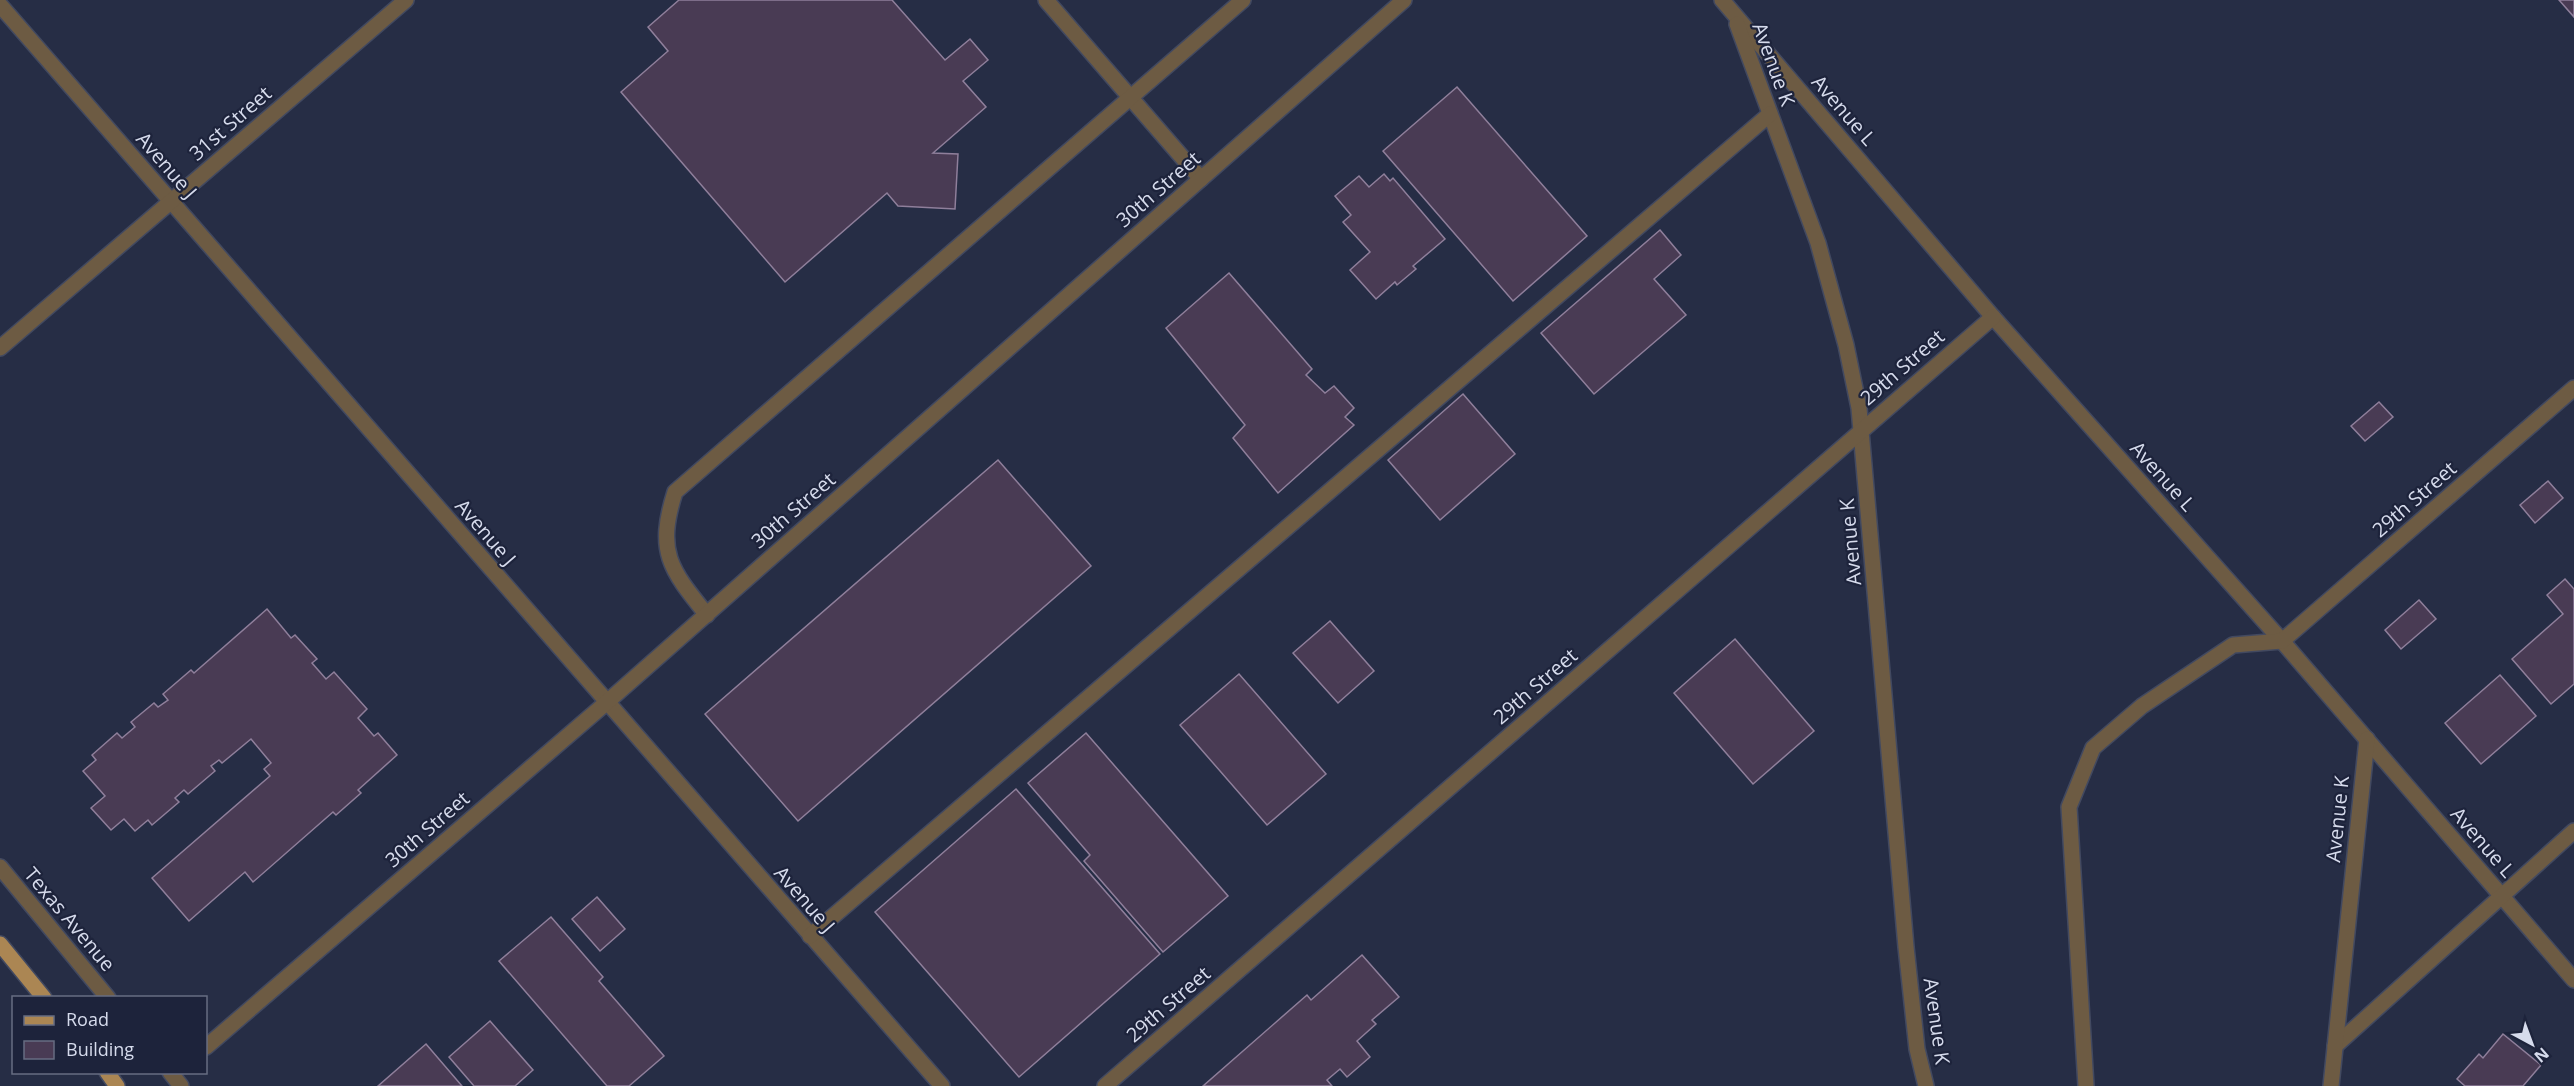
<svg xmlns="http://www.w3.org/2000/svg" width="2574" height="1086" font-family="'Open Sans',sans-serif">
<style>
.building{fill:#493b54;stroke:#8f7f9b;stroke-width:1.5}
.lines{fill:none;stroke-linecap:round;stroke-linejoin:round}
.minor-casing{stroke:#424960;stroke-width:18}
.major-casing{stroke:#424960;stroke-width:18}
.minor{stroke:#6d5b43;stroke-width:15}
.major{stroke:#ab8653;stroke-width:15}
.labels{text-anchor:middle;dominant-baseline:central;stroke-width:4.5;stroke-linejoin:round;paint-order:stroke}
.street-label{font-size:20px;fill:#d6dbec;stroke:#1d233b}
</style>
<rect width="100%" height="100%" fill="#262d45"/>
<g class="building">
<path d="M679,0h213l53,60 25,-21 18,21 -25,21 23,26 -53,46 25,1 -3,55 -57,-3 -11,-13 -102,89 -164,-190 47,-41 -20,-24z"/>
<path d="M2559,0h15v17z"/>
<path d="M1457,87l130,149 -74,65 -130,-150z"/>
<path d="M1384,174l6,7 3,-3 52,61 -32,27 3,3 -19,16 -2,-3 -19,17 -26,-29 20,-18 -27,-30 8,-7 -16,-19 24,-20 10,11z"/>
<path d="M1660,230l21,25 -27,24 32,36 -92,79 -53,-61z"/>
<path d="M1229,273l83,96 -6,6 19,18 9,-7 20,22 -9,9 9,8 -76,68 -45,-55 12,-13 -79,-97z"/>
<path d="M1463,394l52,60 -75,66 -52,-60z"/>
<path d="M2379,402l14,15 -28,24 -14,-15z"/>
<path d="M998,460l93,106 -293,255 -93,-107z"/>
<path d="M2548,481l15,17 -28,25 -15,-18z"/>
<path d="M2565,579l9,10v95l-23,20 -39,-45 51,-45 -16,-19z"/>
<path d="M2419,600l17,19 -35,30 -16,-19z"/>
<path d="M267,609l24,29 4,-3 22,24 -5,4 14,16 8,-7 33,37 -9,9 16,18 4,-3 19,22 -39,35 3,3 -25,22 -3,-3 -80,70 -8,-10 -56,49 -37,-43 118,-102 -6,-7 7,-6 -20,-24 -29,24 -3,-3 -8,6 4,5 -27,23 -4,-4 -9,8 4,4 -27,23 -4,-5 -13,11 -11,-12 -13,11 -20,-22 14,-12 -22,-25 13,-11 -4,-5 25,-22 5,5 13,-11 -4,-5 23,-19 4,4 10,-7 -5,-6 28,-24 3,3z"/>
<path d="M1330,621l44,50 -36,32 -45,-50z"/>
<path d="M1735,639l79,92 -61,53 -79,-91z"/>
<path d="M1239,674l87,100 -59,51 -87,-100z"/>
<path d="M2500,675l36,41 -55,48 -36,-41z"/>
<path d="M1086,733l142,163 -65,56 -79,-91 6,-6 -62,-72z"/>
<path d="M1016,789l144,165 -141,123 -144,-165z"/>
<path d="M597,897l28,32 -25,22 -28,-32z"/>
<path d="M551,917l52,60 -4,4 65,75 -35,30h-22l-108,-125z"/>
<path d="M1362,955l37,42 -27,23 4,4 -19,17 13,16 -23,20 -7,-8 -13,11 5,6h-129l104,-91 4,5z"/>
<path d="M490,1021l43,49 -18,16h-41l-25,-29z"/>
<path d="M2503,1034l38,31 -18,21h-58l-8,-7 22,-25 4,4z"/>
<path d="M426,1044l36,42h-84z"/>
</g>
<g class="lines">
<defs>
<g id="minor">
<path d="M1046,0l155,179"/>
<path d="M1722,0l271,317 289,324 292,339"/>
<path d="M0,5l942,1081"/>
<path d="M1737,24l81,219 28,102 13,63 47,539 11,102 9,37"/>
<path d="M0,348l406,-348"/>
<path d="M707,615c-37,-46 -51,-63 -32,-123l568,-492"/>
<path d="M0,867l108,131"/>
<path d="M810,936l960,-822"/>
<path d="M2335,1046l239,-215"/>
<path d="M206,1047l400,-344 798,-703"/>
<path d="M170,1072l11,14"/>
<path d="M1105,1086l888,-769"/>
<path d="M2086,1086l-17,-279 24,-59 49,-42 91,-61 49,-4 292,-253"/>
<path d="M2331,1086l36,-347"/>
</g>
<g id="major">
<path d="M0,944l44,54"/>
<path d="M107,1072l10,14"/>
</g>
</defs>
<use href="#minor" class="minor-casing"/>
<use href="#major" class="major-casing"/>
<use href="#minor" class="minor"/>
<use href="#major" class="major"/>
</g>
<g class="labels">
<g class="street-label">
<text transform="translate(1774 64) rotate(70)">Avenue K</text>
<text transform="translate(1844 110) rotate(49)">Avenue L</text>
<text transform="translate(230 123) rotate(-41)">31st Street</text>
<text transform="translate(167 165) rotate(49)">Avenue J</text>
<text transform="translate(1158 189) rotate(-41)">30th Street</text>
<text transform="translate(1902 367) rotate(-41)">29th Street</text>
<text transform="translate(2163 476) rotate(48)">Avenue L</text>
<text transform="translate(2414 499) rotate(-41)">29th Street</text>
<text transform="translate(793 510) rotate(-41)">30th Street</text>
<text transform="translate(486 532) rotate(49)">Avenue J</text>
<text transform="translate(1850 542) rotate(-95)">Avenue K</text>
<text transform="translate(1535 686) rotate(-41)">29th Street</text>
<text transform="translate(2337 819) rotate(-84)">Avenue K</text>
<text transform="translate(427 829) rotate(-41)">30th Street</text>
<text transform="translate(2483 842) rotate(49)">Avenue L</text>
<text transform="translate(805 899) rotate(49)">Avenue J</text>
<text transform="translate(70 919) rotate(50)">Texas Avenue</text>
<text transform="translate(1168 1004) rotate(-41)">29th Street</text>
<text transform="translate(1937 1021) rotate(82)">Avenue K</text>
</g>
</g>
<rect x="12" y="996" width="195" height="78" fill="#1d233b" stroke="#676d82" stroke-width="1.5"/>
<rect x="24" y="1016" width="30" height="9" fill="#ab8653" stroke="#676d82" stroke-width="1.5"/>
<text x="66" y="1026" font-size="18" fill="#d6dbec">Road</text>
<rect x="24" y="1041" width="30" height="18" fill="#493b54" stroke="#676d82" stroke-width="1.5"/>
<text x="66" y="1056" font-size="18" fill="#d6dbec">Building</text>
<g transform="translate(2532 1044) rotate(139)" stroke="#1d233b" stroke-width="4.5" paint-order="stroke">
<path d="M0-4.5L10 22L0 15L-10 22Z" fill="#d6dbec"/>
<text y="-9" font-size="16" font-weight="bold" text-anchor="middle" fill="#d6dbec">N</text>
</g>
</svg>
